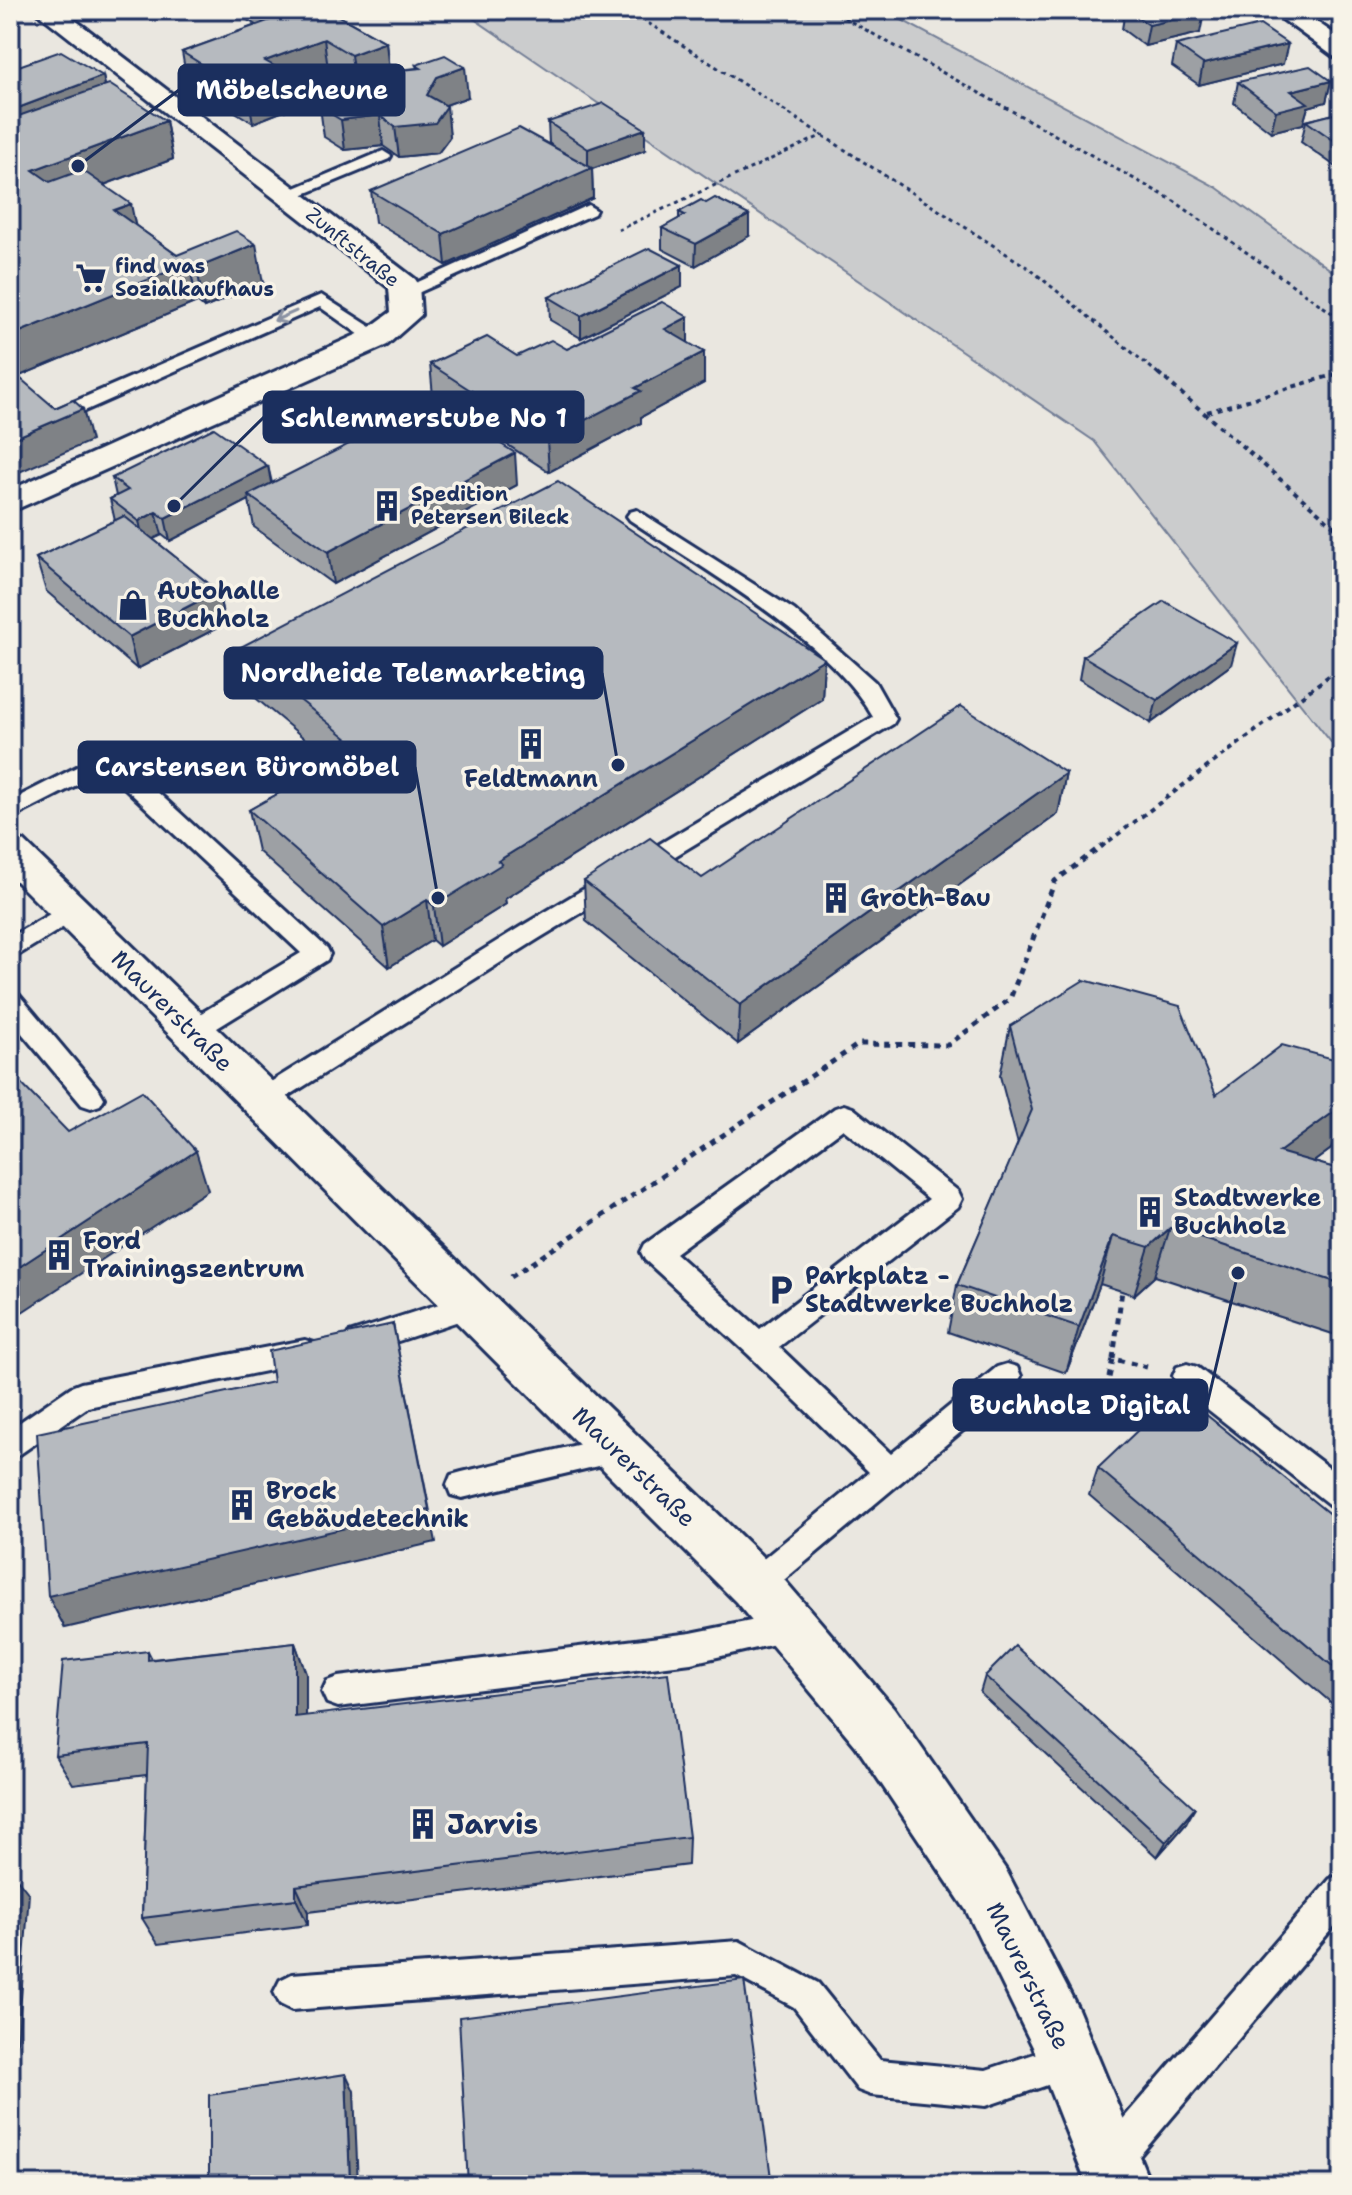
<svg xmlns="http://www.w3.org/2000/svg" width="1352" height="2195" font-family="'Shantell Sans',sans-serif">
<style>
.green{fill:#cbcccd;stroke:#737e96;stroke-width:2}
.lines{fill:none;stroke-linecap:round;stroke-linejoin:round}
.lane-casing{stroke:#1b2f5e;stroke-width:6}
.street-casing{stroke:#1b2f5e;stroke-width:6}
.path-far2{stroke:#1b2f5e;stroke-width:3;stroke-dasharray:4 4;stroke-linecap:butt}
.path-far1{stroke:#1b2f5e;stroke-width:4;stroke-dasharray:5 5;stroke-linecap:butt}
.path{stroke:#1b2f5e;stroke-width:5;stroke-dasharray:6 6;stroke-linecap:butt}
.lane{fill:#f7f3e8;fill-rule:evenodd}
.street{fill:#f7f3e8;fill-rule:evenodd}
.wall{fill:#9da0a4;stroke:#1b2f5e;stroke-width:2}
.shaded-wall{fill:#7f8286;stroke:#1b2f5e;stroke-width:2}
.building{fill:#b6babf;stroke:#1b2f5e;stroke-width:2}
.oneway{stroke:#8991a3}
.labels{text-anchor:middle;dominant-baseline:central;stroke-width:7;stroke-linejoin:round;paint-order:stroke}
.far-street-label{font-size:20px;fill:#1b2f5e;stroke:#f7f3e8}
.far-poi-label{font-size:20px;font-weight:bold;fill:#1b2f5e;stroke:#f7f3e8;text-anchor:start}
.poi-label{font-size:24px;font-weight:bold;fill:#1b2f5e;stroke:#f7f3e8;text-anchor:start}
.street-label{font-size:24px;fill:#1b2f5e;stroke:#f7f3e8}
.near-poi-label{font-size:28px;font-weight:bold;fill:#1b2f5e;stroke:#f7f3e8;text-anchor:start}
.leader{fill:none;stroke:#1b2f5e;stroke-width:3}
.callout-dot{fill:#1b2f5e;stroke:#f7f3e8;stroke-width:3}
.callout{fill:#1b2f5e;stroke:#1b2f5e;stroke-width:3}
.callout-label{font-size:26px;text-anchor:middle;font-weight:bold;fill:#fff}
</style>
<rect width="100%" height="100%" fill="#eae7e0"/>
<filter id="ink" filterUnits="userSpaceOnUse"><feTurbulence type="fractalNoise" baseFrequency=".0125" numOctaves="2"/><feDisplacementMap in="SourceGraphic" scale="16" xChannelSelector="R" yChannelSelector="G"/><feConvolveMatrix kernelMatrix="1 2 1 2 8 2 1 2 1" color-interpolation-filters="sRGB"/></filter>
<g filter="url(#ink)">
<path class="green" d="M461,10h422l333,177 126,91v478l-248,-315z"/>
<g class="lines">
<defs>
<g id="lane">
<path d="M383,151l8,5 -2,3 -97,40h-12l-2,-4z"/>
<path d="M588,205l8,5 -2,4 -183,82 -6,1 -9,-5z"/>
<path d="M321,295l61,39 3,4 -3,4h-12l-50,-35 -265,117h-14l-3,-4 3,-4z"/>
<path d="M637,510l157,100 81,72 21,37 -3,5 -355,215 -267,168 -9,3 -9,-3 -4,-7 4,-7 267,-166 353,-210c-44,-78 -169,-147 -243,-197l-3,-4 3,-4z"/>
<path d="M108,751l8,3 211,194 3,6 -3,6 -126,78 -9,3 -9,-3 -4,-7 4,-7 118,-71 -195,-183 -96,49v-18z"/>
<path d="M71,902l9,3 3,6 -3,6 -70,43v-23z"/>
<path d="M10,993l9,2 81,96 4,7 -4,7 -9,3 -9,-3 -72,-86z"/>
<path d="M844,1105l9,3 105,83 4,8 -4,8 -179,140 112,107 106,-87 10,-3 10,3 4,9 -4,9 -251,210 -11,4 -11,-4 -5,-10 5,-10 125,-103 -120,-117 -104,-95 -4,-8 4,-8 190,-136zM843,1129l86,70 -169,130 -85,-76z"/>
<path d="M470,1294l10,4 4,8 -4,8 -121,40 -10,-3 -4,-9 4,-9z"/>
<path d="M305,1340l10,3 4,9 -4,9 -227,46 -68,47 -10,4v-29l61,-42 10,-4z"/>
<path d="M1187,1364l10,3 145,111v32l-11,-4 -154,-121 -4,-9 4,-9z"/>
<path d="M615,1436l10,4 5,9 -5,9 -10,4 -153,36 -11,-3 -4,-10 4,-10 11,-3z"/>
<path d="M790,1613l11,5 5,10 -5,10 -110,25 -353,44 -11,-4 -5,-11 5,-11 11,-4 353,-44z"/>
<path d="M1342,1874v43l-218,257 -13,5 -13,-5 -5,-13 5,-13 232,-269z"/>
<path d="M739,1941l79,42 62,77 106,10 84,-28 13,5 5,13 -5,13 -97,33 -115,-11 -13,-5 -64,-83 -58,-31 -444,34 -12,-6 -6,-12 6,-12 12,-6z"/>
</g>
<g id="street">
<path d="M34,10h28l353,269 4,6 2,30 -34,30 -377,167v-22l355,-159 26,-19 -2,-24z"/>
<path d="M1270,10h29l43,29v20l-9,-3z"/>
<path d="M10,837l14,4 750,727 120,140 112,162 72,139 73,176h-64l-54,-138 -67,-137 -110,-164 -120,-144 -726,-727z"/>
</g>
</defs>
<use href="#lane" class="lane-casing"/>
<use href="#street" class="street-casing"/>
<g class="path-far2">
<path d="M628,10l402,259 130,106"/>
<path d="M830,10l344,191 168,119"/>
<path d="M618,230l205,-95"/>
<path d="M1333,375l9,-3"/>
</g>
<g class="path-far1">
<path d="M1158,373l184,160"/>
<path d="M1207,412l133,-39"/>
<path d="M1101,847l241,-181"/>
</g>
<g class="path">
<path d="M511,1277l348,-233 89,1 62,-46 45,-118 48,-36"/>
<path d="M1113,1359l9,-69"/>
<path d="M1043,1389l59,21 11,-51 34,8"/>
</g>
<use href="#lane" class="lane"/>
<use href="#street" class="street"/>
</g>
<g class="wall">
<path d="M218,10h110l58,32 3,29 28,-3 -1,-3 52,32 -23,8 5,32 -12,16 -39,4 -16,-11 -38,4 -21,-13 -4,-30 50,-19 8,-12 -23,9 -27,-16 -36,13 4,24 -43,17 -66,-41 -5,-30 74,-27 -18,-10 -6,3z"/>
<path d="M1101,10h99v23l-55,13 -23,-17 3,-18 -17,4z"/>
<path d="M1176,45l107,19 -84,21 -27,-19z"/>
<path d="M103,76l2,9 61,36 7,38 -69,26 32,41 41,29 86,28 -59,25 -7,-6 -187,78z"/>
<path d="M1331,81l-5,21 -18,5 -5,17 -32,8 -37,-29 4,-21z"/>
<path d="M1342,112v59l-41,-29 5,-21z"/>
<path d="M548,122l97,28 -53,19 1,29 -147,67 -71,-43 -4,-31 184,-43 -6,-5z"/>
<path d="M679,212l70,24 -54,30 -33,-17v-21l17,-9z"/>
<path d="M682,265v22l-101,51 -31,-18 -1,-23z"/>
<path d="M688,317v25l16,41 -63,34v6l-92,49 -116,-76 -3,-32 87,-8 50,-7z"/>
<path d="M268,466l4,17 245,2 -184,99 -79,-57 -5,-27 -79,41 -8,-6 -9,4 65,52 7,33 -88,45 -91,-78 -10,-33 79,-37 -5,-22 6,-3 -4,-18z"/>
<path d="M237,649l587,10 -2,40 -317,200 1,5 -67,42 -7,-6 -43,27 -131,-116 -9,-41 85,-47 -88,-73z"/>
<path d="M1083,656l148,9 -80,58 -72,-44z"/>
<path d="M1066,773l-8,41 -320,230 -152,-123 -2,-40 118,-3z"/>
<path d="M1010,1026l206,69 126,-17v43l-11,28 -18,13 29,8v167l-187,-61 -21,19 -34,-11 -34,89 -118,-41 9,-47 61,-141 -18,-68z"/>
<path d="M1098,1468l244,56v188l-253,-217z"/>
<path d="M295,1643l11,31v42l383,121 -1,28 -380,47v13l-150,19 -16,-26 5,-143 -74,9 -18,-29 93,-104 4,8z"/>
<path d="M985,1676l201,148 -29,33 -177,-164z"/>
</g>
<g class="shaded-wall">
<path d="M230,10h8v5l-6,3z"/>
<path d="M261,10h52l-49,19z"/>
<path d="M1109,10h16l-17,5z"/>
<path d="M1204,13l-4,20 -55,13 4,-21z"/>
<path d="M324,39l4,30 -36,13 4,24 -43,17 -5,-30 17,-32z"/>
<path d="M386,42l3,30 -34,13 -4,-30z"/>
<path d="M1288,44l-5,20 -84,21 4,-21z"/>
<path d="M465,67l3,30 -28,10 7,-1 3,31 -12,16 -39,4 -4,-30 32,-32 10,-18z"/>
<path d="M103,76l6,30 -99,38v-33z"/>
<path d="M1331,81l-5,21 -18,5 -5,17 -32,8 5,-21 15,-20z"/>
<path d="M380,115l3,31 -38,4 -4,-30z"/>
<path d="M166,121l7,38 -131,49 -9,-38z"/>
<path d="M645,129v21l-53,19 1,29 -147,67 -3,-31 145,-65v-20z"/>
<path d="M131,204l8,39 -25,-33z"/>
<path d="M749,215v21l-54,30 1,-22z"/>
<path d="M256,244l7,39 -59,25 -7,-40z"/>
<path d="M189,263l8,39 -187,78v-44z"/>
<path d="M682,265v22l-101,51v-22z"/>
<path d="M688,317v32l-23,-20z"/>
<path d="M704,352v31l-63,34v6l-92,49 -2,-32 88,-52z"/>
<path d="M83,409l8,32 -81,35v-36z"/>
<path d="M515,453l2,32 -184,99 -5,-32z"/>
<path d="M268,466l4,22 -24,7 1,5 -79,41 -5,-23z"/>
<path d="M156,512l6,23 -18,8 -5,-22z"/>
<path d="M218,591l7,33 -88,45 -8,-32z"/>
<path d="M1237,643l-6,22 -80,58 6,-23z"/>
<path d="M824,659l-2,40 -317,200 1,5 -67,42 -5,-40 64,-45z"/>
<path d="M1066,773l-8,41 -320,230 2,-39z"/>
<path d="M427,900l5,40 -43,27 -6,-40z"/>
<path d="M1342,1106v15l-11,28 -70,52 18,-49z"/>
<path d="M196,1151l12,39 -198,130v-47z"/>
<path d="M1170,1228l-15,48 -21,19 15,-48z"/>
<path d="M1113,1236l-13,48 -34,89 13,-46z"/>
<path d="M393,1324l43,218 -371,86 -17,-32z"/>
<path d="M295,1643l11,31v73l-11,-30z"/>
<path d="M1195,1808l-9,16 -29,33 9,-15z"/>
<path d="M10,1870l19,24 -19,248z"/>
<path d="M296,1886l12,26v13l-12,-26z"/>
<path d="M346,2074l8,17 4,94h-8z"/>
</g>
<g class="building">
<path d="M298,10h30l58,32 -35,13 -27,-16 -59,22 27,15 -44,17 -66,-41z"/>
<path d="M1128,10h72l4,3 -55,12z"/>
<path d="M1260,25l28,19 -85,20 -27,-19z"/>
<path d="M61,51l42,25 -93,35v-42z"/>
<path d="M445,55l20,12 -28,10 -10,18 20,11 -12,17 -40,4 -15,-12 -39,5 -21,-13 14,-16 36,-3 11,-16 40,-4 -5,-3z"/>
<path d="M1310,66l21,15 -40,10 17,12 -32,8 -38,-29z"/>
<path d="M109,84l57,37 -133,49 17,12 32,-12 49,34 -17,6 63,45 59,-24 20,13 -59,24 -8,-5 -179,73v-217z"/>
<path d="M604,103l41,26 -57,20 -40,-27z"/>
<path d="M1342,112v34l-36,-25z"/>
<path d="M519,128l73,40 -149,66 -72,-43z"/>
<path d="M715,198l34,17 -53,29 -34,-16 23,-13 -6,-3 22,-12 5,3z"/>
<path d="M649,248l33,17 -101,51 -32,-19z"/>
<path d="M662,302l26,15 -23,12 39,23 -69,36 6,3 -94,49 -117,-76 57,-27 30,19 34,-16 16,9z"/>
<path d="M21,379l34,29 18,-8 10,9 -73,31v-56z"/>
<path d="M434,401l81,52 -187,99 -80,-57z"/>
<path d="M214,428l54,38 -103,52 -9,-6 -17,9 -29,-22 18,-9 -16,-12z"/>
<path d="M558,481l266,178 -326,202 4,3 -68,42 -7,-6 -44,27 -134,-117 110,-62 -122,-99z"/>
<path d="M124,516l94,75 -89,46 -93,-79z"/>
<path d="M1164,601l73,42 -80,57 -74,-44z"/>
<path d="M961,706l105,67 -326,232 -156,-124 66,-43 52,40z"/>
<path d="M1084,980l96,26 36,89 66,-50 52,14 8,19v28l-63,46 63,18v114l-172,-56 -21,19 -36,-11 -34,91 -122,-42 75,-175 -22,-84z"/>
<path d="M10,1072l58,60 74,-41 54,60 -186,122z"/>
<path d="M393,1324l36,185 -381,87 -11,-163 236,-51 -4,-31z"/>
<path d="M1178,1392l164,132v150l-244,-206z"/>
<path d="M295,1643v74l373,-44 21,164 -393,49v13l-154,19 6,-174 -93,11 8,-94 85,-10v9z"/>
<path d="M1015,1646l180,162 -29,34 -181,-166z"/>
<path d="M744,1980l28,205h-304l-9,-168z"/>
<path d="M346,2074l4,111h-141v-90z"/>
</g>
<defs><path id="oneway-shaft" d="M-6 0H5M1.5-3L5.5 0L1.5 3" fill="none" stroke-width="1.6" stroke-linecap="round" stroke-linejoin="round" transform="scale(2)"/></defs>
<use class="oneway" href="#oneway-shaft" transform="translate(285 316) rotate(156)"/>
</g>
<defs>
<symbol id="supermarket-bare" viewBox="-9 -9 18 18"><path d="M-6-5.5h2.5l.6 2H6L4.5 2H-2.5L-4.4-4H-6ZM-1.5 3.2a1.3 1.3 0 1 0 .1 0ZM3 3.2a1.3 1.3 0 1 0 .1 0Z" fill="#1b2f5e" stroke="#f7f3e8" stroke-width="2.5" paint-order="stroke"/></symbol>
<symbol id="building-bare" viewBox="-9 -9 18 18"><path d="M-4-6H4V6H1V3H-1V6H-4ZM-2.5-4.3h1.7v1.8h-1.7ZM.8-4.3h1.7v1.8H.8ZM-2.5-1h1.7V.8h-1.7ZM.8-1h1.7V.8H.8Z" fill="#1b2f5e" stroke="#f7f3e8" stroke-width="2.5" paint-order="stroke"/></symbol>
<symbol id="shop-bare" viewBox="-9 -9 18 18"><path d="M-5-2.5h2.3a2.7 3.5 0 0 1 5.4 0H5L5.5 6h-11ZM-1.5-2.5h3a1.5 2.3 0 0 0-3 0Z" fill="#1b2f5e" stroke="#f7f3e8" stroke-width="2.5" paint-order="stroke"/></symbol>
<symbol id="parking-bare" viewBox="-9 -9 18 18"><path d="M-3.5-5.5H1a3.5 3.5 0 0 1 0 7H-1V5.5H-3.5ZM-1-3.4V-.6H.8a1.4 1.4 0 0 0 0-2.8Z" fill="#1b2f5e" stroke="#f7f3e8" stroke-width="2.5" paint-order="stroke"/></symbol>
</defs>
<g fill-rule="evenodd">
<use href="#supermarket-bare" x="69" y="256" width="44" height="44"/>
<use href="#building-bare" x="365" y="484" width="44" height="44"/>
<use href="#shop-bare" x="111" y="583" width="44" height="44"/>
<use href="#building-bare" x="509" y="722" width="44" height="44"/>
<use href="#building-bare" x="814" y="876" width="44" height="44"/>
<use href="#building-bare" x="1128" y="1190" width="44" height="44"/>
<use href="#building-bare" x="37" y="1233" width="44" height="44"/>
<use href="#parking-bare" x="759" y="1268" width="44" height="44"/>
<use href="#building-bare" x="220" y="1483" width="44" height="44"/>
<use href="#building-bare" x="401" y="1802" width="44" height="44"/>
</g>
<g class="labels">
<g class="far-street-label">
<text transform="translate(353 247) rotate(39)">Zunftstraße</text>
</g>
<g class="far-poi-label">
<text x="115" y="266">find was<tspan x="115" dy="23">Sozialkaufhaus</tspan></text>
<text x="411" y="494">Spedition<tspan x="411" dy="23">Petersen Bileck</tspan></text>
</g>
<g class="poi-label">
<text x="157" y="591">Autohalle<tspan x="157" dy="28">Buchholz</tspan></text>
<text x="531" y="779" text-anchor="middle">Feldtmann</text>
<text x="860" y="898">Groth-Bau</text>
<text x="1174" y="1198">Stadtwerke<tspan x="1174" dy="28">Buchholz</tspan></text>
<text x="83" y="1241">Ford<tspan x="83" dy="28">Trainingszentrum</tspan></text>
<text x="805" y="1276">Parkplatz -<tspan x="805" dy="28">Stadtwerke Buchholz</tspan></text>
<text x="266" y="1491">Brock<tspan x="266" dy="28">Gebäudetechnik</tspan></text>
</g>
<g class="street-label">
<text transform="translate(172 1011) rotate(45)">Maurerstraße</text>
<text transform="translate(634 1467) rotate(44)">Maurerstraße</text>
<text transform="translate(1028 1976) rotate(64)">Maurerstraße</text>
</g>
<g class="near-poi-label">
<text x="447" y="1824">Jarvis</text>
</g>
</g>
<path class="leader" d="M78 166L179 90M174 506L264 417M618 765L602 673M438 898L415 767M1238 1273L1207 1405"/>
<g class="callout-dot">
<circle cx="78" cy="166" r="8"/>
<circle cx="174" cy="506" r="8"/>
<circle cx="618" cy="765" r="8"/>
<circle cx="438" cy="898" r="8"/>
<circle cx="1238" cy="1273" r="8"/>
</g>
<g class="callout">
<rect x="179" y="65" width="225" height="50" rx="8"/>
<rect x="264" y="392" width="319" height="50" rx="8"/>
<rect x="225" y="648" width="377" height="50" rx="8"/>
<rect x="79" y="742" width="336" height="50" rx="8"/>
<rect x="954" y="1380" width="253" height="50" rx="8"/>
</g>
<g class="callout-label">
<text x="292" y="99">Möbelscheune</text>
<text x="424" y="427">Schlemmerstube No 1</text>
<text x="413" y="682">Nordheide Telemarketing</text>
<text x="247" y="776">Carstensen Büromöbel</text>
<text x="1080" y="1414">Buchholz Digital</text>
</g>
<rect width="1352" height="2195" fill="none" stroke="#f7f3e8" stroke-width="40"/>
<rect x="20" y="20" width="1312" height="2155" fill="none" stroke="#1b2f5e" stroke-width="3" filter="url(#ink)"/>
</svg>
